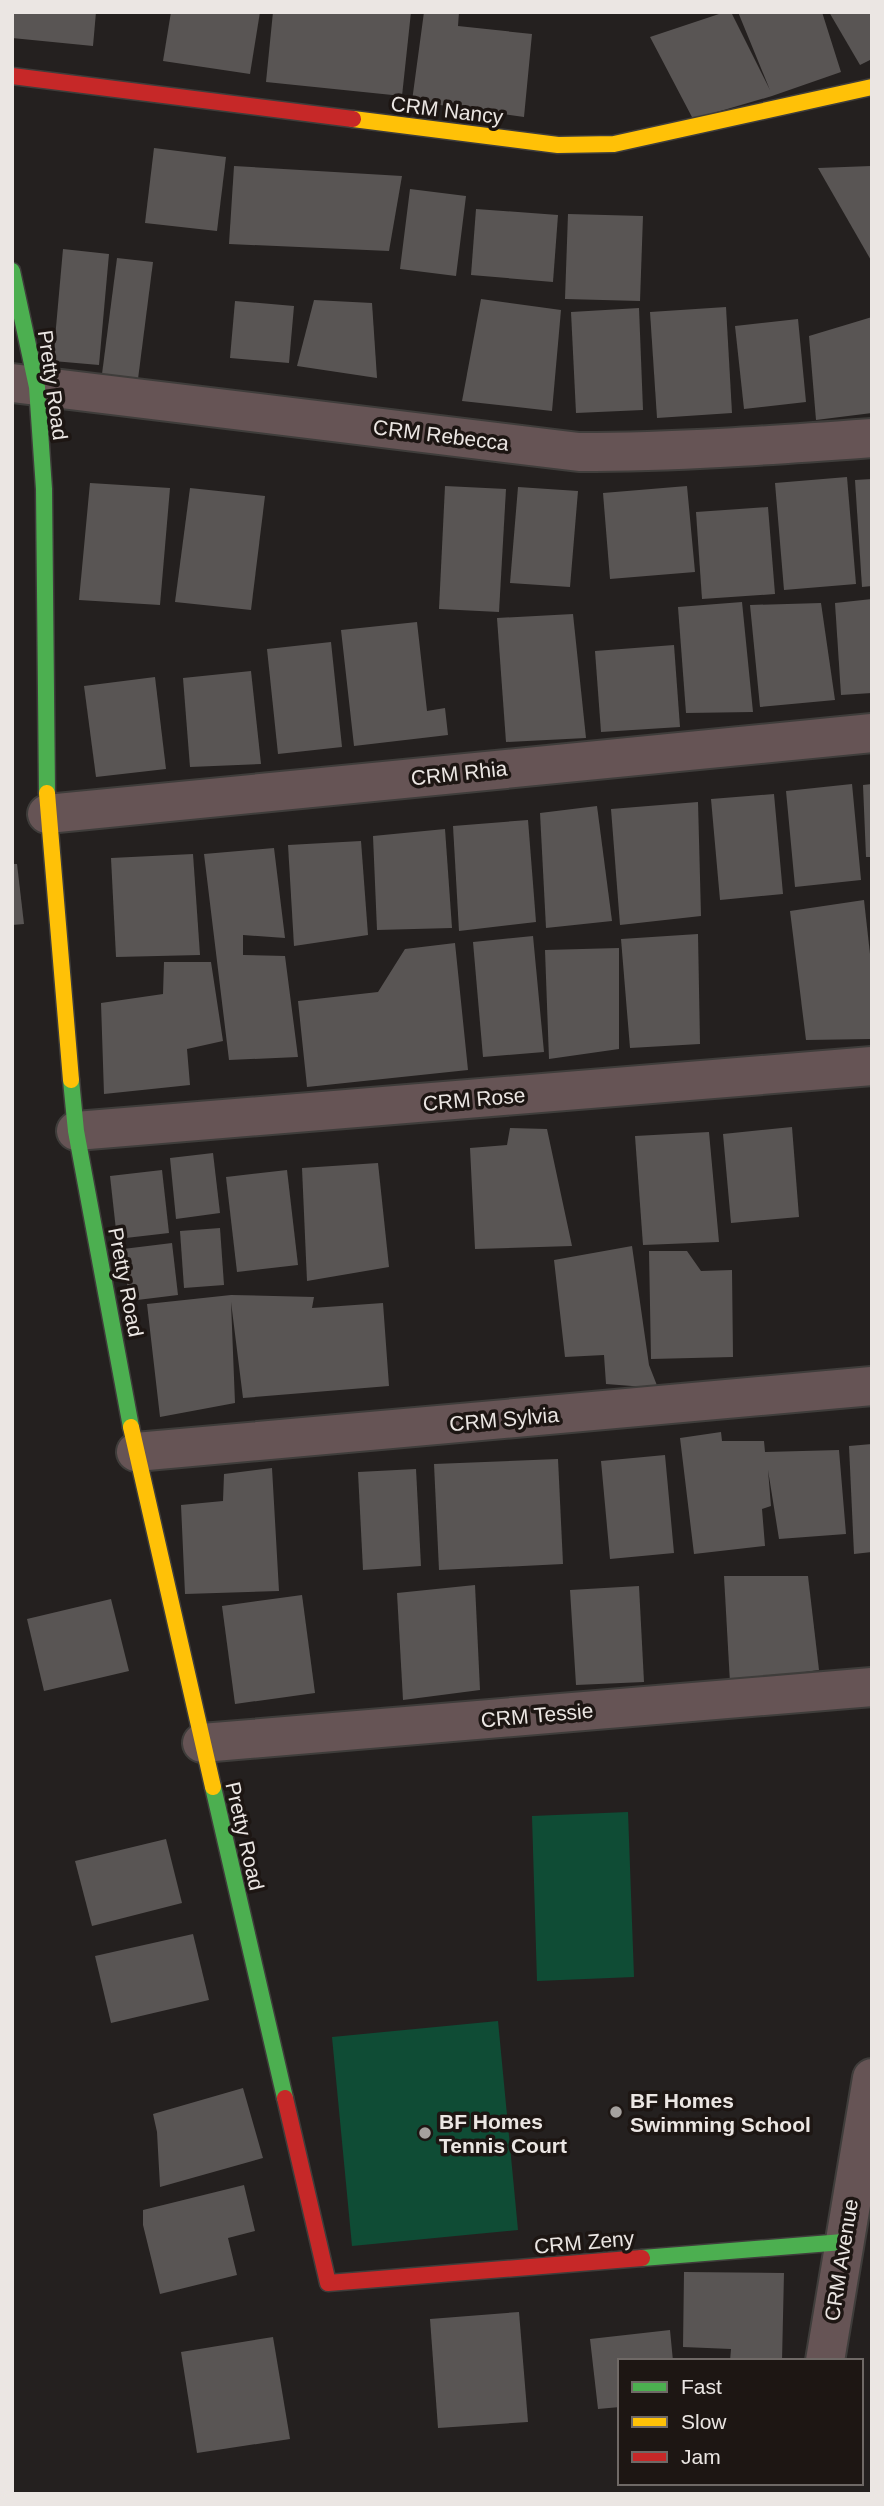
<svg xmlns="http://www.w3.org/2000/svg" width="884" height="2506" font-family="Helvetica,sans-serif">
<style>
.green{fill:#0f4c35}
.building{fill:#595554}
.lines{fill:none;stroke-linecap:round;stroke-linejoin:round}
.street-casing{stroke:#3f3d3b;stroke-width:42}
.fast-casing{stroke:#3f3d3b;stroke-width:19}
.slow-casing{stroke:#3f3d3b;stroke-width:19}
.jam-casing{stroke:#3f3d3b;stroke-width:19}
.street{stroke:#665455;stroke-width:38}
.fast{stroke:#4caf50;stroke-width:16}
.slow{stroke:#ffc107;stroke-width:16}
.jam{stroke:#c62828;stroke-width:16}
.poi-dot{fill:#a5a19e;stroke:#1d1613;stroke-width:2.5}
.labels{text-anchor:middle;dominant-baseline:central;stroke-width:7;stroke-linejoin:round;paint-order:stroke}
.street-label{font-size:21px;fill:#ebe6e3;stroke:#1d1613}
.poi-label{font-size:21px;font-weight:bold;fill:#ebe6e3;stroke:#1d1613;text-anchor:start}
</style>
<rect width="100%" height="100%" fill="#24201f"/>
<g class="green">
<path d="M628,1812l6,165 -97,4 -5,-165z"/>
<path d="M498,2021l20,209 -166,16 -20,-209z"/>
</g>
<g class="building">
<path d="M13,12h83l-3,34 -81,-8z"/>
<path d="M171,12h89l-10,62 -87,-13z"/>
<path d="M273,12h138l-9,84 -136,-14z"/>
<path d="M424,12h35l-1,14 74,8 -8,83 -112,-16z"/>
<path d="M725,12h6l39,78 -32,-78h84l19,60 -69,24 -79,23 -43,-82z"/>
<path d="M829,12h43v47l-12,6z"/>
<path d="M154,148l72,9 -9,74 -72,-8z"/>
<path d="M234,166l168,10 -13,75 -160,-7z"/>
<path d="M871,166l1,2v94l-54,-94z"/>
<path d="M410,189l56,7 -10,80 -56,-7z"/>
<path d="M476,209l82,6 -5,67 -82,-7z"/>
<path d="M568,214l75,2 -3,85 -75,-2z"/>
<path d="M63,249l46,5 -10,111 -46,-4z"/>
<path d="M117,258l36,4 -15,117 -36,-5z"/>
<path d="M481,299l80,11 -9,101 -90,-10z"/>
<path d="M314,300l58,3 5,75 -80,-12z"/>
<path d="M235,301l59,5 -5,57 -59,-5z"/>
<path d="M726,307l6,106 -75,5 -7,-106z"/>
<path d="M639,308l4,102 -67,3 -5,-101z"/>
<path d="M872,317v96l-56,7 -7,-84z"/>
<path d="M798,319l8,83 -62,7 -9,-83z"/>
<path d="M847,477l9,107 -72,6 -9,-107z"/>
<path d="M872,479v107l-10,1 -7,-107z"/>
<path d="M90,483l80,5 -10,117 -81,-5z"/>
<path d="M445,486l61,3 -7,123 -60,-3z"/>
<path d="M687,486l8,86 -85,7 -7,-86z"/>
<path d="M518,487l60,4 -8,96 -60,-4z"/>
<path d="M190,488l75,8 -14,114 -76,-8z"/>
<path d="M768,507l7,87 -73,5 -6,-87z"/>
<path d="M872,599v94l-31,2 -6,-92z"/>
<path d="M742,602l11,110 -67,1 -8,-106z"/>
<path d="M821,603l14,97 -75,7 -10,-102z"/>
<path d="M573,614l13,124 -80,4 -9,-124z"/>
<path d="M417,622l10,89 18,-3 3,27 -94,11 -13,-116z"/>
<path d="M331,642l11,105 -64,7 -11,-105z"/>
<path d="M674,645l6,82 -79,5 -6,-81z"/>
<path d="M251,671l10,93 -71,3 -7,-89z"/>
<path d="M155,677l11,92 -70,8 -12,-91z"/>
<path d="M852,784l9,96 -66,7 -9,-96z"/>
<path d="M872,784v73h-6l-3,-72z"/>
<path d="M774,794l9,100 -63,6 -9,-101z"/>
<path d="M698,802l3,114 -81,9 -9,-116z"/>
<path d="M597,806l15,115 -66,7 -6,-115z"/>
<path d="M528,820l8,102 -77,9 -6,-105z"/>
<path d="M445,829l7,99 -75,2 -4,-94z"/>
<path d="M361,841l7,94 -74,11 -6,-101z"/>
<path d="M274,848l11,90 -42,-3v20l42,1 13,101 -69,3 -25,-206z"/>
<path d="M193,854l7,101 -84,2 -5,-99z"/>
<path d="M12,864h5l7,60 -12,1z"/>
<path d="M864,900l8,72v67l-66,1 -16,-129z"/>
<path d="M698,934l2,110 -70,4 -9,-109z"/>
<path d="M533,936l11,116 -61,5 -10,-115z"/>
<path d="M455,943l13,127 -161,17 -9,-86 80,-9 27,-43z"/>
<path d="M619,948v101l-70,10 -4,-109z"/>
<path d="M164,962h47l12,79 -36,8 3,36 -86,9 -3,-91 62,-9z"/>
<path d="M792,1127l7,90 -68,6 -8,-89z"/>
<path d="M510,1128l37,1 25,117 -97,3 -5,-101 37,-3z"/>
<path d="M709,1132l10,110 -76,3 -8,-109z"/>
<path d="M213,1153l7,60 -44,6 -6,-61z"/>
<path d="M378,1163l11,104 -82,14 -5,-113z"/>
<path d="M162,1170l7,63 -52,6 -7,-63z"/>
<path d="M287,1170l11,95 -61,7 -11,-95z"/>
<path d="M220,1228l4,57 -40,3 -4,-57z"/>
<path d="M172,1243l6,52 -49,6 -6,-52z"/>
<path d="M632,1246l17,119 9,23 -52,-4 -2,-29 -39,2 -11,-97z"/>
<path d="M649,1251h38l14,20 31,-1 1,87 -82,2z"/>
<path d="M231,1295l83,2 -2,11 71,-5 6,83 -146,12 -12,-96 4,101 -75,14 -13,-113z"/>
<path d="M721,1432l1,9h42l1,11 74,-2 7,84 -67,5 -11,-69 3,36 -9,3 3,37 -71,8 -14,-116z"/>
<path d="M872,1444v108l-18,2 -5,-108z"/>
<path d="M665,1455l9,98 -64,6 -9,-98z"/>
<path d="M558,1459l5,105 -124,6 -5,-106z"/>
<path d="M272,1468l7,123 -94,3 -4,-89 42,-4 1,-27z"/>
<path d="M416,1469l5,97 -58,4 -5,-98z"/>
<path d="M724,1576h84l11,94 -89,13z"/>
<path d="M475,1585l5,105 -77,10 -6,-107z"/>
<path d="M639,1586l5,96 -68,3 -6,-95z"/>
<path d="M302,1595l13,98 -80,11 -13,-98z"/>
<path d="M111,1599l18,72 -85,20 -17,-72z"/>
<path d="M166,1839l16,64 -90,23 -17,-65z"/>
<path d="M193,1934l16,66 -98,23 -16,-67z"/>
<path d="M243,2088l20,70 -103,29 -3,-55 -4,-18z"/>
<path d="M244,2185l11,46 -27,7 9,37 -77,19 -17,-69v-15z"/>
<path d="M684,2272l100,1 -2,88h-52l1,-12 -48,-2z"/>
<path d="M519,2312l9,110 -90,6 -8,-109z"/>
<path d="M670,2330l3,31h-53v46l-22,2 -8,-70z"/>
<path d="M273,2337l17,102 -93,14 -16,-101z"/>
</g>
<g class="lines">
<defs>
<g id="street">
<path d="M12,383l567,69c98,0 195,-7 293,-14"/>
<path d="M47,814l825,-81"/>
<path d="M76,1131l796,-65"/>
<path d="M136,1452l736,-66"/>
<path d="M202,1743l670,-56"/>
<path d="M825,2361l47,-283"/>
</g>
<g id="fast">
<path d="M12,271l25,116 7,102 3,304"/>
<path d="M71,1080l5,51 55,296"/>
<path d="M213,1787l72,311"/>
<path d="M642,2258l201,-16"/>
</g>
<g id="slow">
<path d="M353,119l205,26 56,-1 258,-57"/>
<path d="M47,793l24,287"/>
<path d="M131,1427l82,360"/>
</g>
<g id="jam">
<path d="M12,76l341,43"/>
<path d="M285,2098l43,185 314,-25"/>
</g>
</defs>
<use href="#street" class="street-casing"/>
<use href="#fast" class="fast-casing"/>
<use href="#slow" class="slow-casing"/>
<use href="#jam" class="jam-casing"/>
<use href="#street" class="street"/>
<use href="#fast" class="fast"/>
<use href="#slow" class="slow"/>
<use href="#jam" class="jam"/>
</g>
<g class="poi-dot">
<circle cx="616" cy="2112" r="7"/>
<circle cx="425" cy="2133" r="7"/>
</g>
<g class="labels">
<g class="street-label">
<text transform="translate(447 110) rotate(7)">CRM Nancy</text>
<text transform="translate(53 385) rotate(82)">Pretty Road</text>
<text transform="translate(441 435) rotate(7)">CRM Rebecca</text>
<text transform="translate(459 773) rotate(-6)">CRM Rhia</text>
<text transform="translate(474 1099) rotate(-5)">CRM Rose</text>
<text transform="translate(126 1282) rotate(79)">Pretty Road</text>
<text transform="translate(504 1419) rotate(-5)">CRM Sylvia</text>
<text transform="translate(537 1715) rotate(-5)">CRM Tessie</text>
<text transform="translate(245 1836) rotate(77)">Pretty Road</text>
<text transform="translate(584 2242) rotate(-5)">CRM Zeny</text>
<text transform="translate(841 2260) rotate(-81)">CRM Avenue</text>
</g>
<g class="poi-label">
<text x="630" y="2100">BF Homes<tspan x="630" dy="24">Swimming School</tspan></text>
<text x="439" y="2121">BF Homes<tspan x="439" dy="24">Tennis Court</tspan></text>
</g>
</g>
<rect width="884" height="2506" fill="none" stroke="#ebe6e3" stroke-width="28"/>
<rect x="618" y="2359" width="245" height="126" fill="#1d1613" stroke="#6f6966" stroke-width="2"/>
<rect x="632" y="2382" width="35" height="10" fill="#4caf50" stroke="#6f6966" stroke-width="2"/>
<text x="681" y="2394" font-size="21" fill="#ebe6e3">Fast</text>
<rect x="632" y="2417" width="35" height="10" fill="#ffc107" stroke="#6f6966" stroke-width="2"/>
<text x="681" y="2429" font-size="21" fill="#ebe6e3">Slow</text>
<rect x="632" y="2452" width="35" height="10" fill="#c62828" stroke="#6f6966" stroke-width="2"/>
<text x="681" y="2464" font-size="21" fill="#ebe6e3">Jam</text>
</svg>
